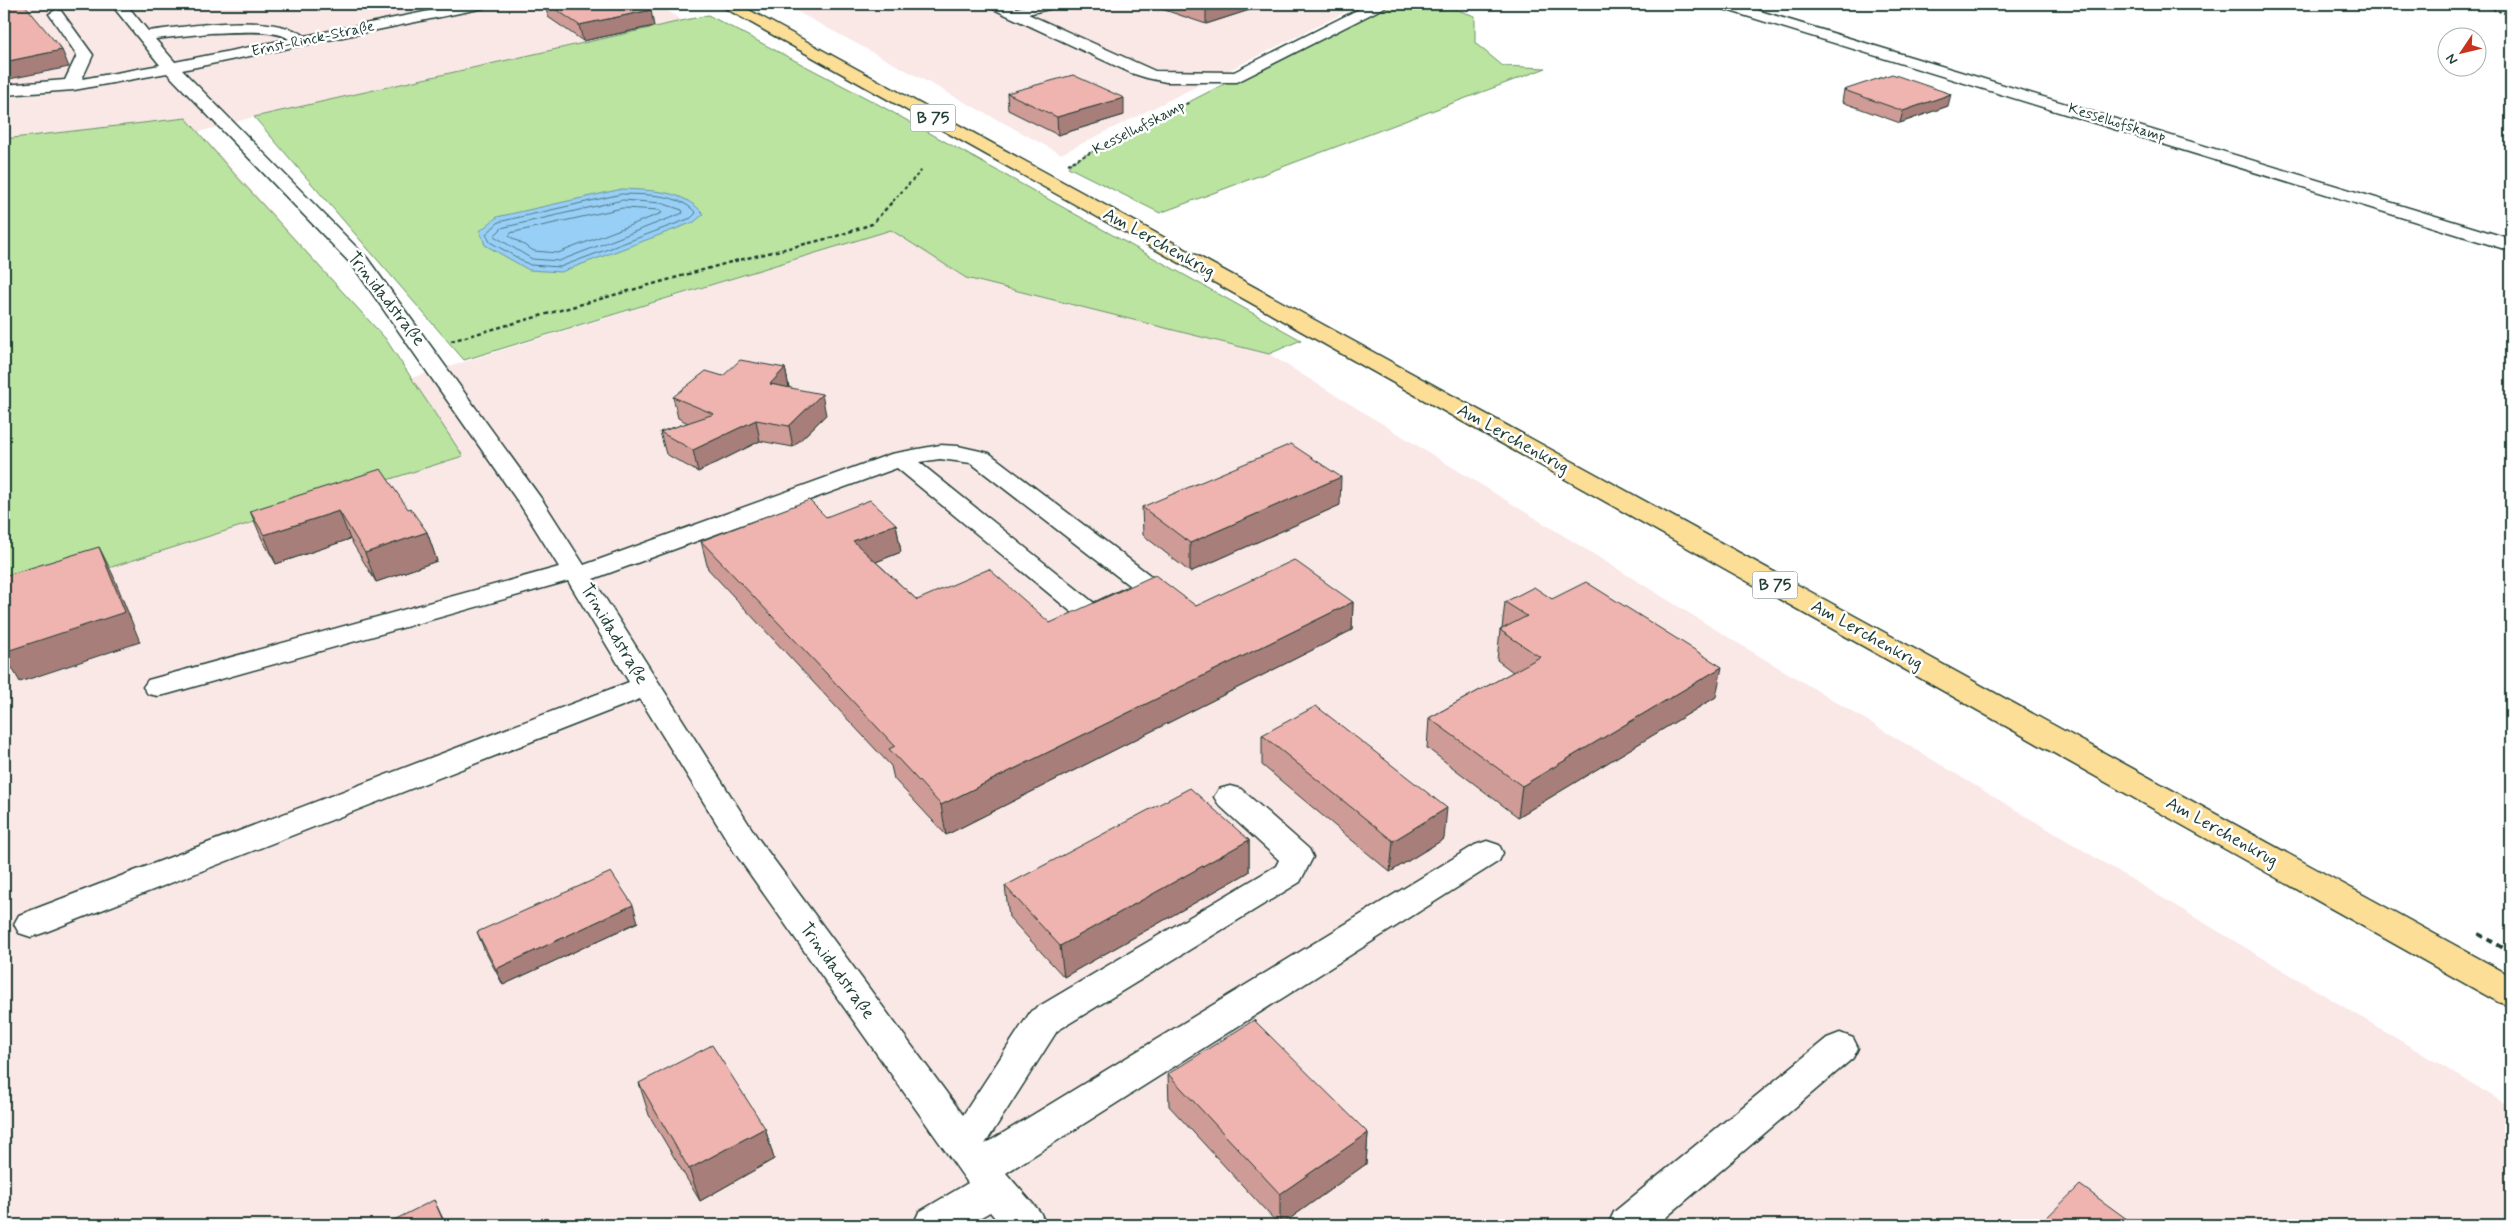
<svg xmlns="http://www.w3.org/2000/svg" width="2515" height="1229" font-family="Mynerve,sans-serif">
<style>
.built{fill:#fae8e7}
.green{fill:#bae4a0;stroke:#6c906a}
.water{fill:#98cff7;stroke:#6895a9}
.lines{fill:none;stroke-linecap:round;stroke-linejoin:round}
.shore{stroke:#4f7782;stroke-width:1}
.minor-casing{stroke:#1f3d34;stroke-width:3}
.major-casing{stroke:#1f3d34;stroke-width:3}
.path-far2{stroke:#1f3d34;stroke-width:2;stroke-dasharray:3 2.5;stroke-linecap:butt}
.path-far1{stroke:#1f3d34;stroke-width:2.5;stroke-dasharray:4 3;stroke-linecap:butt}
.path{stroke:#1f3d34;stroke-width:4;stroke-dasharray:6 5;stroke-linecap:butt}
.minor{fill:#fff;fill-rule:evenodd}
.major{fill:#fcde96;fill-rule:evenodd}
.wall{fill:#ce9b96;stroke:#1f3d34}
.shaded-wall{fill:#a77e7a;stroke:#1f3d34}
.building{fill:#efb4af;stroke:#1f3d34}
.labels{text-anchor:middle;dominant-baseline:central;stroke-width:5;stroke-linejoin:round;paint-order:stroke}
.far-street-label{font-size:15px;fill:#1f3d34;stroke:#fff}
.shield{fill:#fff;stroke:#627771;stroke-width:1}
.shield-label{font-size:16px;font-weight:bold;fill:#1f3d34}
.street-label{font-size:18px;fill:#1f3d34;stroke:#fff}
</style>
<rect width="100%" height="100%" fill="#fff"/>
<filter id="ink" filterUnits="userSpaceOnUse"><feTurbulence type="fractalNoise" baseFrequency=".02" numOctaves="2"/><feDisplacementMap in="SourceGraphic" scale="10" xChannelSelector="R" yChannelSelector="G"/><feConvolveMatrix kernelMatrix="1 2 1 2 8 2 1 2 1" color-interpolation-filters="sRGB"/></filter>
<g filter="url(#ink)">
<g class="built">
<path d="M4,4h653l26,17 -429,96 -55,15 186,206 26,40 480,-148 75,48 303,76 462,285 780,468v118h-2507z"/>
<path d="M783,4h579l-301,150z"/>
</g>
<g class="green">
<path d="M1380,4h60l35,12v27l28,23 43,2 -386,145 -92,-46 4,-5z"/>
<path d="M708,15l166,87 427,238 -32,14 -303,-76 -75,-48 -427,130 -210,-243z"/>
<path d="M186,118l43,50 156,170 78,118 -459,145v-462z"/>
</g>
<path class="water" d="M622,189c32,2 59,0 82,25l-10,8 -133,50 -32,-2 -44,-25 -5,-14 17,-14z"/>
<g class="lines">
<g class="shore">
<path d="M622,194c24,1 57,-1 74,19l-5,5 -131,49 -30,-2 -40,-23 -4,-8 13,-12z"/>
<path d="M623,200l38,3 21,7 1,3 -124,48 -27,-2 -38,-23 8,-8z"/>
<path d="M623,208l37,2 2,3 -104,40 -24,-2 -25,-15 2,-3z"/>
</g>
<defs>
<g id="minor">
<path d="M111,4h15l22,27c41,-5 123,-19 157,5l159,-32h27l-7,4 -302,62 185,188 176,243 41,64 307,-111 49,-9 18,1 31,7 170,129 3,6 -3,6 -58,26 -10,2 -10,-2 -184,-152 -304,111 164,258 206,278 68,-104 245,-145 3,-6 -60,-55 -5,-8 5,-8 11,-3 11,3 68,60 4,8 -13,25 -243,149 -72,113 490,-299 12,-4 12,4 4,8 -4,8 -493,312 34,39 6,13h-45l-11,-13 -23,13h-54l6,-13 49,-29 -233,-330 -95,-154 -597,234 -12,4 -12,-4 -5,-9 5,-9 610,-233 -61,-101 -400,113 -10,2 -10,-2 -5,-7 5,-7 411,-113 -38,-61 -168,-240 -186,-193 -93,17 -70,5v-10l61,-5 12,-25 -28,-41 7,-4 5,1 32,44 -11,24 78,-14zM210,33c21,0 63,-5 79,6l-114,23 -20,-23zM940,459l31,4 159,123 -36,17 -175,-141z"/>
<path d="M987,4h18l11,4 19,-4h24l-2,3 -29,7 127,57 79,1 135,-68h18l-2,3 -148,75h-71l-19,-4 -16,-5 -142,-66z"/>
<path d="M1715,4h22l774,235v12l-794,-244z"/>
<path d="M1840,1033l13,5 5,10 -5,10 -196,167h-49l6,-13 213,-174z"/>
</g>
<path id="major" d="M721,4h17l1773,972v30l-13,-4 -1775,-995z"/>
</defs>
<use href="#minor" class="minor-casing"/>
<use href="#major" class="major-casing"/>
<g class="path-far2">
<path d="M2477,4l34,11"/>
<path d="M1068,164l122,-62"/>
<path d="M893,201l29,-31"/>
</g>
<path class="path-far1" d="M451,341l280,-79 103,-25 38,-13 22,-24"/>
<path class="path" d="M2478,934l33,18"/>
<use href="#minor" class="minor"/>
<use href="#major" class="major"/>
</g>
<g class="wall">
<path d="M545,4h96l13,22 -71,15 -35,-24z"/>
<path d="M1147,4h121l-62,20z"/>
<path d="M1844,90l104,16 -48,17 -58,-21z"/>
<path d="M1007,93l117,22 -66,20 -50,-25z"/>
<path d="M785,368l4,19 37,28 -33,32 -33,-6 -62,31 -32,-18 -6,-22 28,-9 -10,-5 -5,-21 50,-21z"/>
<path d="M1340,505l-150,67 -47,-37 -1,-28z"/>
<path d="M408,509l19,23 10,29 -61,21 -26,-43 -74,25 -14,-25 -12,-28z"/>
<path d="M826,517l70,7 5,28 -25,10 41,38 133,23 146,-17 157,-4 -1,28 -406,205 -52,-56 -3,-13 -183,-197 -7,-28z"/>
<path d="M1552,599l164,98 -198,120 -91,-69 2,-30 84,-46 -16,-12 3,-30 2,-1 3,-27z"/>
<path d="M1262,735l182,104 -54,33 -128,-107z"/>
<path d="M1249,840v32l-185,105 -55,-60 -4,-31z"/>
<path d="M638,922l-135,63 -19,-36 -7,-17z"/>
<path d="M1168,1074l200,59 -2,31 -85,61h-2l-110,-119z"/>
<path d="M639,1083l126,45 9,31 -74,42 -51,-86z"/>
</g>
<g class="shaded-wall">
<path d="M1220,4h48l-62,20v-16z"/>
<path d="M651,10l3,16 -71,15 -4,-16z"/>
<path d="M62,50l7,17 -65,13v-18z"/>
<path d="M1951,94l-3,12 -48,17 3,-12z"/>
<path d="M1124,98v17l-66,20 -1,-18z"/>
<path d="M785,368l4,20 -19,-4z"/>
<path d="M822,394l4,21 -33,32 -4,-21z"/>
<path d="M756,420l4,21 -62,31 -5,-22z"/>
<path d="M1341,477l-1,28 -150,67v-29z"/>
<path d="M339,511l11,28 -74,25 -12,-29z"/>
<path d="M896,524l5,28 -43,17 -5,-28z"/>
<path d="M427,532l10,29 -61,21 -11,-29z"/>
<path d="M99,547l14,28 27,67 -120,40 -16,-28v-2z"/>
<path d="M1353,602l-1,28 -406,205 -5,-30z"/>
<path d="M1722,667l-6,30 -198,120 4,-31z"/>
<path d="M1447,808l-3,31 -54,33 3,-31z"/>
<path d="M1249,840v32l-185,105 -4,-31z"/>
<path d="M633,905l5,17 -135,63 -7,-16z"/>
<path d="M765,1128l9,31 -74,42 -11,-32z"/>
<path d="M1368,1133l-2,31 -85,61h-1v-31z"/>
<path d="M434,1200l12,25h-1z"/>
<path d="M4,1206l3,14 -3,2z"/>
</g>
<g class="building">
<path d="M4,4h20l38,46 -58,12z"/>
<path d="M548,4h93l10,6 -72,15z"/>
<path d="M1192,4h28l-14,4z"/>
<path d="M1892,74l59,20 -48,17 -59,-21z"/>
<path d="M1073,75l51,23 -67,19 -50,-24z"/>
<path d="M740,360l45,8 -15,16 52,10 -33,32 -33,-6 -63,30 -33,-18 54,-18 -41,-17 33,-26 17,5z"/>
<path d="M1291,444l50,33 -151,66 -48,-36z"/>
<path d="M381,469l27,40 2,-1 17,24 -62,21 -26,-42 -75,24 -14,-24z"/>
<path d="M809,500l17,17 44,-17 26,24 -43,17 64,59 72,-31 61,54 105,-48 41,31 98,-46 59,42 -412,203 -52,-56 6,-3 -194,-205z"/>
<path d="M99,547l26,65 -121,40v-76z"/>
<path d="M1586,582l136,85 -200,119 -93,-68 111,-61 -40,-27 27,-14 -22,-14 29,-15 18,12z"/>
<path d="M1316,706l131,102 -54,33 -131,-106z"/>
<path d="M1190,788l59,52 -189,106 -55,-60z"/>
<path d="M611,872l22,33 -137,64 -19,-37z"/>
<path d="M1254,1020l114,113 -88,61 -112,-120z"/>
<path d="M712,1045l53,83 -76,41 -50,-86z"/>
<path d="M2080,1185l55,40h-96z"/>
<path d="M434,1200l11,25h-61z"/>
</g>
</g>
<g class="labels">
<g class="far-street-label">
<text transform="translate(313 39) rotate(-12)">Ernst-Rinck-Straße</text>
<text transform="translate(2117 123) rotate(17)">Kesselhofskamp</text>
<text transform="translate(1139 128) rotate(-27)">Kesselhofskamp</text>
</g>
<g class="shield">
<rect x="910.5" y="104.5" width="45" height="27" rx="4"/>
<rect x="1752.5" y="571.5" width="45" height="27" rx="4"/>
</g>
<g class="shield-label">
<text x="933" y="118">B 75</text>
<text x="1775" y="585">B 75</text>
</g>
<g class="street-label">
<text transform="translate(1159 243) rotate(29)">Am Lerchenkrug</text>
<text transform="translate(386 299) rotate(52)">Trinidadstraße</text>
<text transform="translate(1513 439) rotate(29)">Am Lerchenkrug</text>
<text transform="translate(614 634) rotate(59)">Trinidadstraße</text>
<text transform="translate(1867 635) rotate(29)">Am Lerchenkrug</text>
<text transform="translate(2222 832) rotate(29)">Am Lerchenkrug</text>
<text transform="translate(837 971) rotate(54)">Trinidadstraße</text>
</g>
</g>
<rect width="2515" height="1229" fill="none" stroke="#fff" stroke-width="20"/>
<rect x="10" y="10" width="2495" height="1209" fill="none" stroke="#1f3d34" stroke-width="2" filter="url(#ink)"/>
<g transform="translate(2462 52) rotate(235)"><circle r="24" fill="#ffffff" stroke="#a5b1ae"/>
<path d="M0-4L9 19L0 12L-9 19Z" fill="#c8321e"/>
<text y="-8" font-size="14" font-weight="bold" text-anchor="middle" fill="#1f3d34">N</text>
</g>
</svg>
